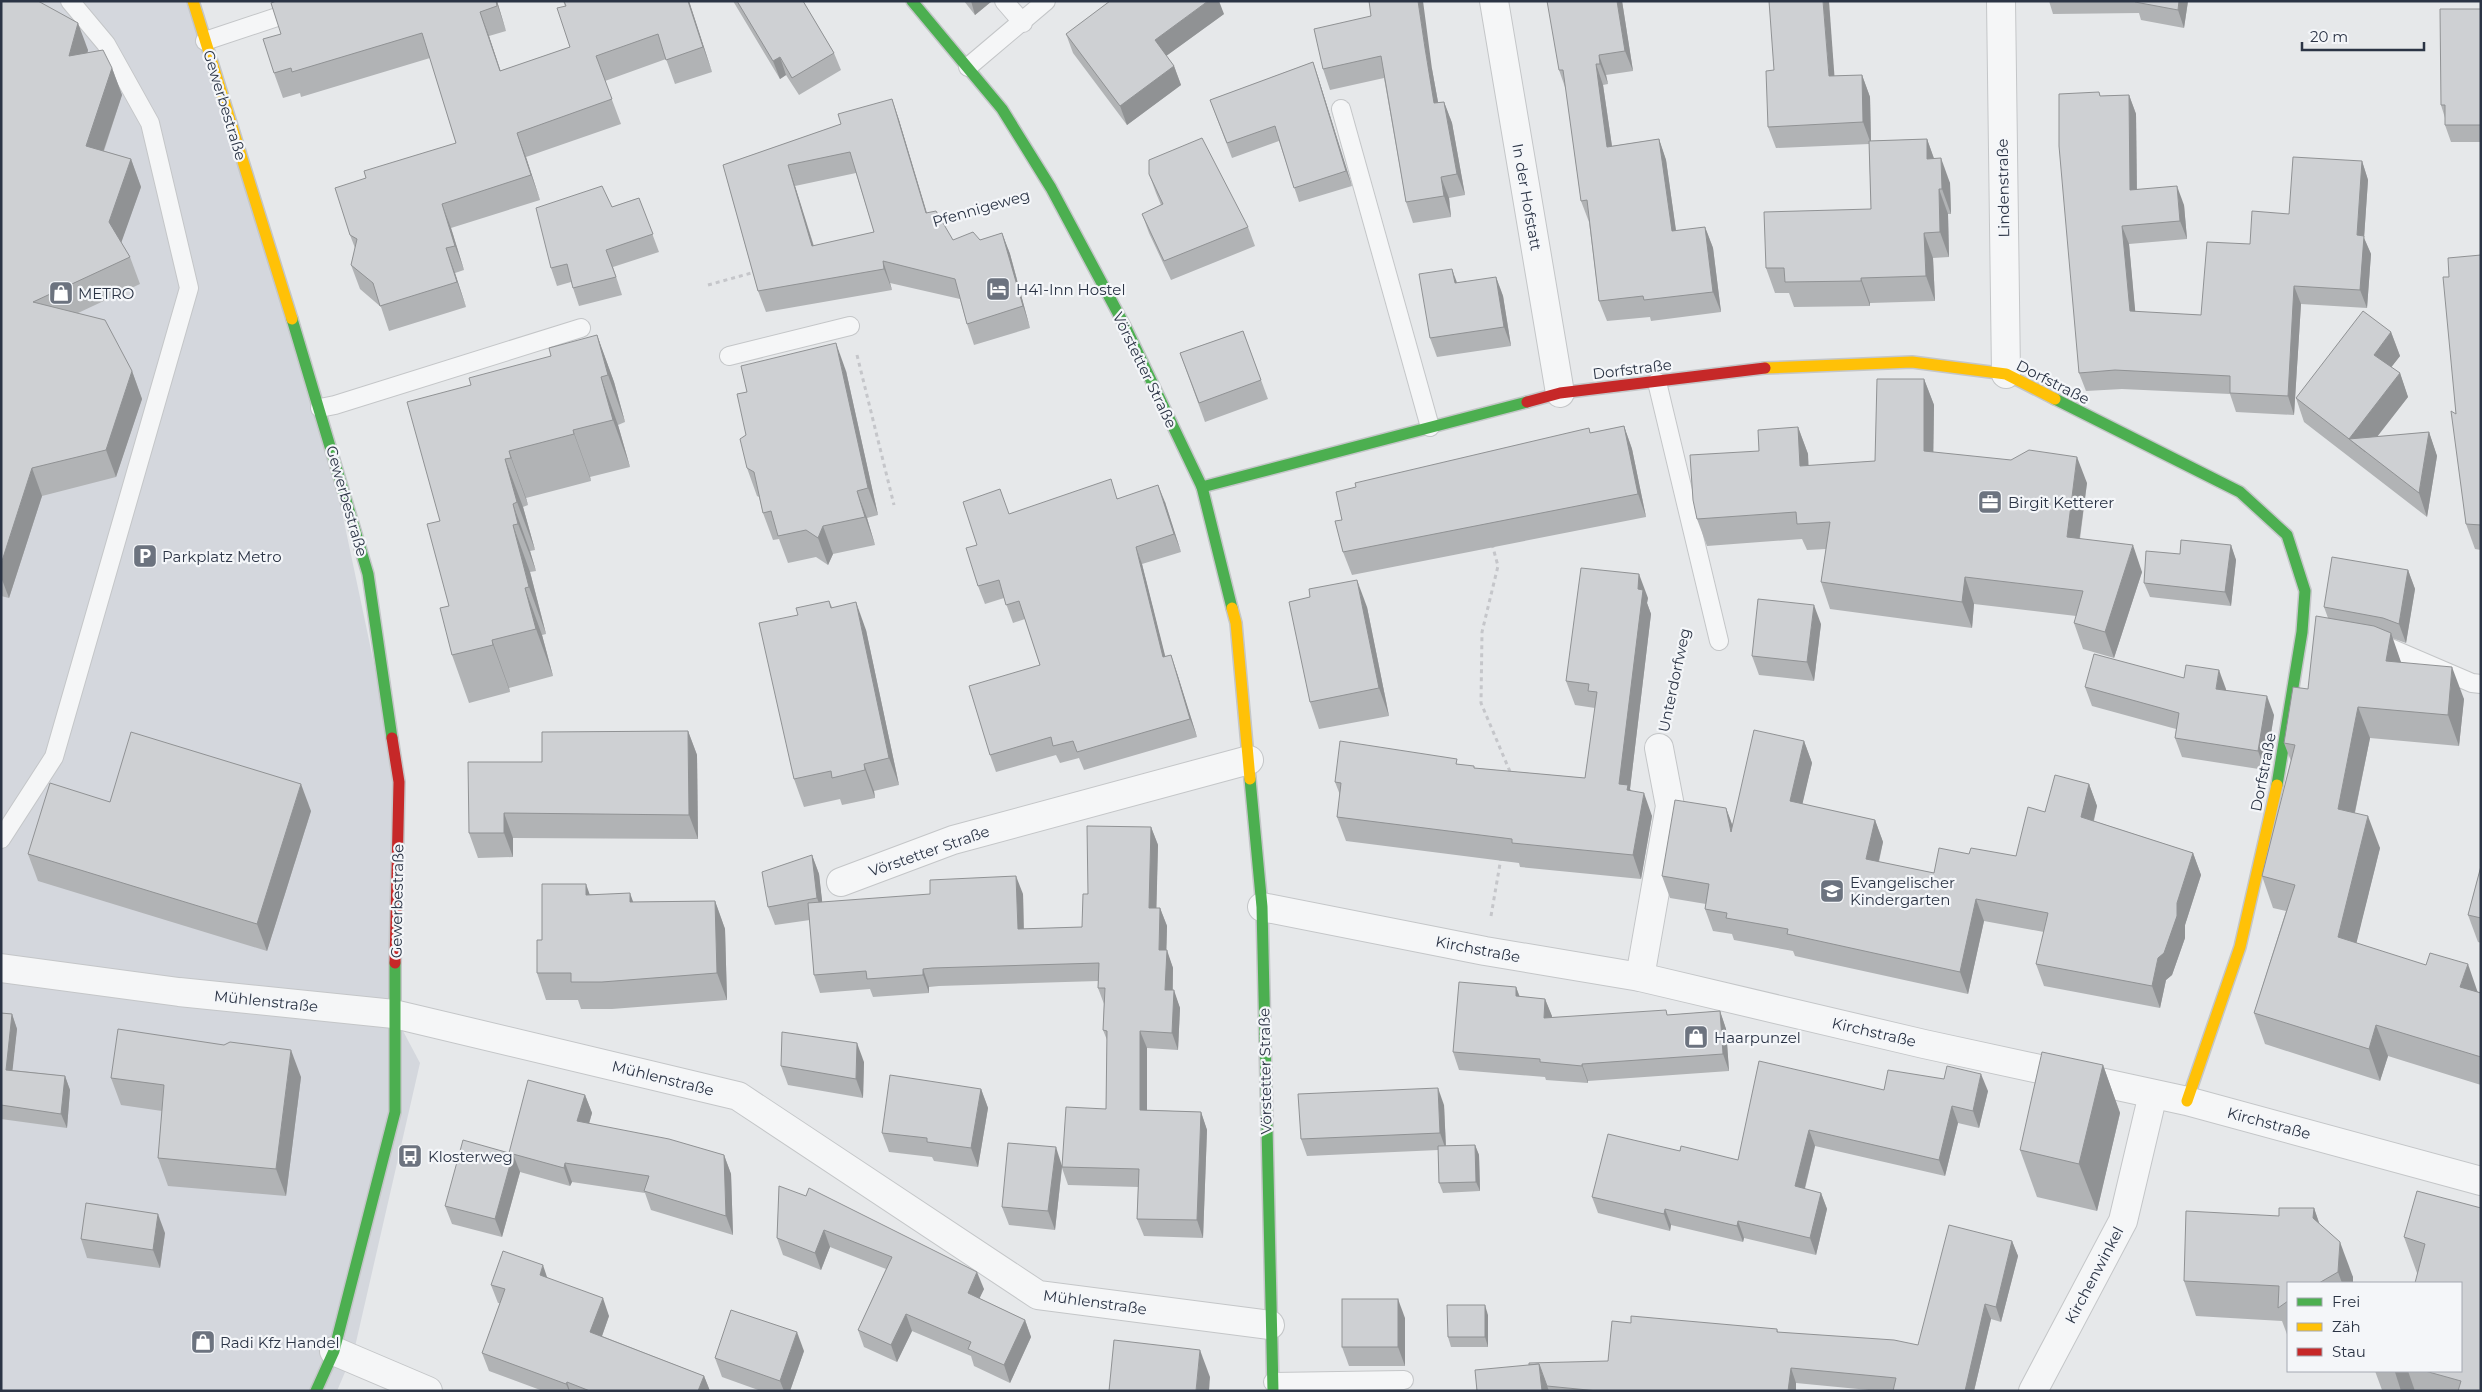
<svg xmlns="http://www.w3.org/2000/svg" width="2482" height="1392" font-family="Montserrat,sans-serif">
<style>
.built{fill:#d4d7dd}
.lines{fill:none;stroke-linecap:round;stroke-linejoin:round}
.lane-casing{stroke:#c4c6c8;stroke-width:20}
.street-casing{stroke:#c4c6c8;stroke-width:30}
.fast-casing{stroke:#c4c6c8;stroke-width:14}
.slow-casing{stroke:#c4c6c8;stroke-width:14}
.jam-casing{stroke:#c4c6c8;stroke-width:14}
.path{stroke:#c5c6ca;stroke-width:3;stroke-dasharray:4 4;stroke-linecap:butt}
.lane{stroke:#f5f6f7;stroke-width:18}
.street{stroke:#f5f6f7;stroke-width:28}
.fast{stroke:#4caf50;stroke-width:11}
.slow{stroke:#ffc107;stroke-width:11}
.jam{stroke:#c62828;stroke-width:11}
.wall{fill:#b1b3b5;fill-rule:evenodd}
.shaded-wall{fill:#909294}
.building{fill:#ced0d3;stroke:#909294;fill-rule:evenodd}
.labels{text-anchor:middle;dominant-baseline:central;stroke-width:4.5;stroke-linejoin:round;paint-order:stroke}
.street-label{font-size:15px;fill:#2b3445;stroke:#f4f6f9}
.poi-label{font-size:15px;fill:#2b3445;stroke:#f4f6f9;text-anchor:start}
</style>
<rect width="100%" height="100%" fill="#e6e8ea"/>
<path class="built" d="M1,1h192l127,407 79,374 -5,232 26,49 -66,288 -17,40h-336z"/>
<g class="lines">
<defs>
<g id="lane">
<path d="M1004,1l19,22"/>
<path d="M205,41l120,-40"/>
<path d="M968,67l78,-66"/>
<path d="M1341,109l89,318"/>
<path d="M729,356l121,-30"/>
<path d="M1657,382l62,259"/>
<path d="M320,408l15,-3 246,-77"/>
<path d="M2374,644l14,3 84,36 9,1"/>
<path d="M1,839l53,-82 135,-469 -39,-165 -44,-79 -36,-43"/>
<path d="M1273,1382l131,-2"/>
</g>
<g id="street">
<path d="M1494,1l66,392"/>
<path d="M2001,1l5,373"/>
<path d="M841,882l112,-42 296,-80"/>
<path d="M1262,907l223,44 155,26 284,67 263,57 294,80"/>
<path d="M1,968l178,24 215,22 344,82 300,199 232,30"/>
<path d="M1640,977l30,-171 -11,-58"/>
<path d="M334,1351l94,40"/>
<path d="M2033,1391l90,-170 30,-127"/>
</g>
<g id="fast">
<path d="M912,1l90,108 49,79 76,142 75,157 30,121"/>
<path d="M292,319l76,255 24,164"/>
<path d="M2055,399l185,93 47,43 18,56 -3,41 -25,153"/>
<path d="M1202,487l325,-85"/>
<path d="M1250,779l12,128 11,484"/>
<path d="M316,1391l18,-40 61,-239v-149"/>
</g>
<g id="slow">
<path d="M193,1l99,318"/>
<path d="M1765,368l147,-6 94,12 49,25"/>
<path d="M1232,608l4,15 14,156"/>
<path d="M2187,1101l53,-154 37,-162"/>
</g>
<g id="jam">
<path d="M1527,402l33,-9 205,-25"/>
<path d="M392,738l7,44 -4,181"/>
</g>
</defs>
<use href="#lane" class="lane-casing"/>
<use href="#street" class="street-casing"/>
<use href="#fast" class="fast-casing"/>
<use href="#slow" class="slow-casing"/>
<use href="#jam" class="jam-casing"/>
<g class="path">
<path d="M939,220l76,-22"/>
<path d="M708,285l47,-13"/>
<path d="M857,355l37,150"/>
<path d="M1492,544l6,22 -16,66 -1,71 30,71"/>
<path d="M1667,715l18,-79"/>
<path d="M1491,916l10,-58"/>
</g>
<use href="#lane" class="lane"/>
<use href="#street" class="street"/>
<use href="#fast" class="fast"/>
<use href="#slow" class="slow"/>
<use href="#jam" class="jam"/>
</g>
<g class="wall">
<path d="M1,1l87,49v3l24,15 10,27 -18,56 27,8 10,28 -20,55 9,15 10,27 -62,29 54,58 10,28 -26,78 -74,19 -33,102 -8,-2z"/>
<path d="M276,1h221l9,30 -17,5 11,35 70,-24 -5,-41 -2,-5h126l23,71 -37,12 -9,-25 -61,22 16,43 -95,33 14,43 -89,28 13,42 -9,3 11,34 -77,24 -8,-24 -21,-18 -9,-24 4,-17 -5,-13 16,-57 90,-35 -26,-85 -129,39 -1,-4 -17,5 -9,-25 7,-39z"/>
<path d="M733,1h70l31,52 7,17 -42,25 -13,-20 -6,4z"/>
<path d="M964,1h28l-17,14z"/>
<path d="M1622,1l11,70 -27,4 2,9 -5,1 9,61 47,-7 7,21 10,71 29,-4 8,21 8,64 -70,9 -1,-4 -43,4 -8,-20 -10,-79 -8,-21 -15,-111 -7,-20z"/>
<path d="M2049,1h139l-4,27 -43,-8 -2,-7 -86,1z"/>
<path d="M2481,9v133h-30l-6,-17v-7l-4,-13z"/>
<path d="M1224,14l-58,42 8,10 7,19 -54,40 -54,-72 -7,-19z"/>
<path d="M1371,16l61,53 6,33h6l8,21 13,72 -16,3 2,19 -38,6 -7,-21 -22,-124 -54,12 -7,-21z"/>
<path d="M1313,62l5,15 34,109 -53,16 -20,-61 -47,17 -22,-58z"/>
<path d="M1774,70l61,6 27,-1 8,22 1,44 56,-2 7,20 16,24 1,31h-3l1,43 -16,1 2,43 -65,2v3l-76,1 -5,-14h-14l-9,-25 105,-59 -2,-65 -93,4 -8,-21z"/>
<path d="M2129,95l7,19 1,75 47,16 3,34 -58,5 6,68 66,3 49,-71 39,-30 73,-53 6,19 -4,58 7,16 -4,54 -66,-4 -7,111 -58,-3 -6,-18 -108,-5 -36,2 -7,-18 22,-277z"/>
<path d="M892,99l7,21 28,93 26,27h27l22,-7 8,21 20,74 -56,17 -7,-21 -7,-25 -70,-16 2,7 -126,22 -8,-21 -35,-126 118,-41zM856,173l18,59 -60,14 -19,-60z"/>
<path d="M1149,174l99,53 7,19 -84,34 -22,-47 -7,-19 19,-9 -5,-12z"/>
<path d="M639,198l20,54 -46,15 9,28 -43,11 -8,-24 -14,4 -6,-18 61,-61z"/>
<path d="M2481,255v295l-6,-1 -9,-25 -10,-110 -7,-137z"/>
<path d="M1496,277l7,19 8,50 -74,11 -7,-19z"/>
<path d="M1243,331l25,68 -63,23 -25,-69z"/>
<path d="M2391,332l9,24 -9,11 9,6 8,24 -31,40 52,-5 8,24 -10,61 -123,-95 -8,-24z"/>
<path d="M597,335l17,47 11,40 -7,3 12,42 -40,10 1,4 -65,17 2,7 -5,2 12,43 -5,1 6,20 -6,1 16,62 -4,1 11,41 -44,12 1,4 -41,11 -17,-48 -3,-49 -9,-85 31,-136 80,-29z"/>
<path d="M846,371l32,144 -11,3 8,27 -42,9 -5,11 -12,-8 -28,6 -9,-24 -6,1 -10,-27 -4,-16 -2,-1 -10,-28z"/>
<path d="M1924,379l10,26 -1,47 154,31 -7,56 62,33 -28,86 -31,-9 -9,-26 2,-7 -102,-12 -2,24 -142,-19 -9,-27 5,-33 -19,1 -5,-11 -95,7 -10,-27 62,-68 39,-24 10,27v12l67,-5z"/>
<path d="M1624,426l8,23 14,68 -294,58 -9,-23 -1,-32 249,-87z"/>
<path d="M1117,498l48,4 16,50 -39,12 23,93 6,-2 6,18 20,64 -113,33 -5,-12 -19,5 -4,-8 -60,17 -6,-17 50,-90 -15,-46 -12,4 -9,-25 -19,6 -7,-18 -1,-41 32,-31z"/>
<path d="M2231,545l5,15 -5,46 -81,-9 -6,-14 36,-29z"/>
<path d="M2408,570l7,19 -9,54 -14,-5 9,25 63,36 -5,47 -89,-8 -15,75 25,35 -24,95 125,50v92l-93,-29 -8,25 -115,-37 -11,-31 32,-102 -13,-3 -11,-32 29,-115 -7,-18 24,-54 20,-71 -4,-11z"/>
<path d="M1310,597l57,10 22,109 -70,13 -9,-27z"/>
<path d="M1648,598l-1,5 4,11 -21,175 22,27 -11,63 -121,-12 -1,-4 -173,-22 -9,-24 3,-22 -5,-13 124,-18 16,4 110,10 10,-70 -20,-3 -9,-24z"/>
<path d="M829,601l3,6 34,23 33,155 -25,6 1,7 -33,7 -2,-6 -36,8 -10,-28 4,-164z"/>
<path d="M1821,624l-7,57 -55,-6 -7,-19z"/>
<path d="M2085,687l141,2v1l48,25 -9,55 -83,-13 -7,-19 1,-9 -84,-23z"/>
<path d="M688,731l9,24 1,84 -185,-1v19l-35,1 -9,-25 73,-71z"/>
<path d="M1804,741l8,22 -10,41 73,16 8,22 -4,20 55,11 35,-19 47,2 29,-44 44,-28 8,22 -3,15 99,32 8,22 -16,50v13l-13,37 -6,5 -6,28 -116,-22 -8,-22 8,-32 -60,-11 -16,73 -173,-38 -2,-5 -59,-11 -2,-6 -19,-3 -8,-22 1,-5 -36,-6 -8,-22 64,-68 6,16z"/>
<path d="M311,811l-44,140 -229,-70 -10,-27z"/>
<path d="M1151,827l7,18 -2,63h4l7,18 -1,24 7,18v22l7,18 -2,42 -31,-2v62l54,2 6,18 -4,108 -59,-2 -7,-17 1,-32 -70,-2 -6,-17 -7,62 -46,-5 -7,-18 60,-42 44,-56 1,-69 -4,-10 1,-26 -6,-16v-7l-159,5 -10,1v6l-56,4 -3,-8 -50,4 -6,-18 -4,-55 -35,5 -7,-18 44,-52 7,19 3,28 201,-8 1,35 58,-2 6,-33z"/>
<path d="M2481,866v77l-3,-1 -10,-27z"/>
<path d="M590,894l43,8 82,-1 10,28 2,71 -115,9h-31l-3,-9h-32l-9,-27 5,-33z"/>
<path d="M1516,987l4,10 25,2 7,18 116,-2 52,-4 6,18 3,42 -141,10v2l-42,-3 -1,-3 -86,-7 -6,-18z"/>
<path d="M1,1013l11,1 5,15 -5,41 53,6 5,14 -3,38 -66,-9z"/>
<path d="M224,1045l77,32 -15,119 -118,-10 -10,-28 4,-47 -41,-6 -10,-27z"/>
<path d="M864,1062l-1,36 -75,-13 -7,-19z"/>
<path d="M2103,1065l17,48 -23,98 -60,-14 -17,-47z"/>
<path d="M981,1089l7,19 -10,59 -44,-6 -2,-4 -43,-5 -7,-19z"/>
<path d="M1884,1090l104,1 -9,37 -21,-5 -13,53 -130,-30 -10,43 16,4 6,16 -11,46 -72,-17 -1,4 -72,-17 -1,6 -72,-18 -6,-16 88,-46 58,9z"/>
<path d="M585,1095l7,18 -3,11 135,31 7,19 2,61 -82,-25 -6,-17 -73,-11 -2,4 -50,-14 -18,65 -50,-13 -7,-18 64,-53z"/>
<path d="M1444,1105l2,41 29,-1 4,10 1,36 -37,2 -4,-10 -1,-33 -131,6 -6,-17z"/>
<path d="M779,1186l205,103 -5,9 46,22 6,17 -21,46 -36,-17 -3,-10 -59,-25 -15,31 -33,-15 -6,-17 28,-61 -56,-22 -9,23 -38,-15 -6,-17z"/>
<path d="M2314,1208l5,15 34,54v6h-65v54l-6,-16 -86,-5 -12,-35 95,-65z"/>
<path d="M2481,1208v183h-97l-2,-1 -7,-19h86l-44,-98 -13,-36z"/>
<path d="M165,1233l-5,35 -73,-10 -6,-19z"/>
<path d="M2012,1241l6,15 -17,66 -10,-3 -17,72h-95l-83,-8v8h-319l131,-30 23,-38 146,6 1,3 140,13z"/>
<path d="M547,1277l62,39 -7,20 102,40 6,15h-167l-54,-20 -7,-18 18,-50h-2l-7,-18z"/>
<path d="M1488,1315v32h-37l-3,-10z"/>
<path d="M1405,1318v48h-56l-7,-19z"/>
<path d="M804,1351l-14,40h-29l-39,-14 -7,-19z"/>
</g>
<g class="shaded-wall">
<path d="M496,1h1l9,30z"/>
<path d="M688,1h1l23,71 -9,-25z"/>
<path d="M971,1h21l-17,14z"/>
<path d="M1208,1h11l5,13 -62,45 -7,-19z"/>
<path d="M1418,1h5l9,68 10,55 -8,-21 -9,-55z"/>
<path d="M1617,1h5l11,70 -8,-20z"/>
<path d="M1823,1h6l7,96 -7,-21z"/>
<path d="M2179,1h9l-4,27 -6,-18z"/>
<path d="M480,12l9,24 20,60 -9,-25z"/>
<path d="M78,23l10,27 -10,33 -9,-27z"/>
<path d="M1599,55l7,20 2,9 -8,-20z"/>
<path d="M780,57l6,18 -6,4 -7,-18z"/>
<path d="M1313,62l5,15 34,109 -6,-15z"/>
<path d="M1596,64l7,21 12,82 -8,-20z"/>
<path d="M1174,66l7,19 -54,40 -7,-19z"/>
<path d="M112,68l10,27 -26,78 -10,-27z"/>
<path d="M1862,75l8,22 1,47 -8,-22z"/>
<path d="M2129,95l7,19 1,94 -7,-18z"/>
<path d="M892,99l7,21 34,114 -7,-21z"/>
<path d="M1444,102l8,21 13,72 -8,-21z"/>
<path d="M517,133l9,24 14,43 -9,-25z"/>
<path d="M1659,139l7,21 13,92 -7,-21z"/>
<path d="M1927,139l9,25 -9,-5z"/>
<path d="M1941,158l9,25 1,31 -9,-25z"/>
<path d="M131,159l10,28 -22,62 -10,-27z"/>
<path d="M2362,161l6,19 -4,58 7,16 -4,54 -7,-18 -3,-55z"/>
<path d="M788,165l7,21 25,81 -8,-21z"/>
<path d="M1441,177l8,21 2,19 -7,-21z"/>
<path d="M2177,186l7,19 3,34 -7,-18z"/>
<path d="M1939,189l9,25 1,43 -9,-25z"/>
<path d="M442,204l9,24 13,42 -9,-24z"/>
<path d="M2122,226l7,18 8,86 -7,-19z"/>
<path d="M1705,227l8,21 8,64 -8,-20z"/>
<path d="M1002,233l8,21 20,74 -7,-22z"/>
<path d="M1924,233l9,25 2,43 -9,-25z"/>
<path d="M446,248l9,25 11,34 -9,-25z"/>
<path d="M883,261l7,22 2,7 -8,-21z"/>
<path d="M1452,269l7,19 -4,-5z"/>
<path d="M1496,277l7,19 8,50 -7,-19z"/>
<path d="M1861,278l9,25v3l-9,-25z"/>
<path d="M2294,286l7,18 -7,111 -6,-19z"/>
<path d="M2391,332l9,24 -17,22 -9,-23z"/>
<path d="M597,335l17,47 11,40 -17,-47z"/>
<path d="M836,343l10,28 32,144 -10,-27z"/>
<path d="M132,371l10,28 -26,78 -10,-27z"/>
<path d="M2400,373l8,24 -43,55 -16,-13z"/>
<path d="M601,377l17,48 12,42 -17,-47z"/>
<path d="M1924,379l10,26 -1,73 -9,-27z"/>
<path d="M1624,426l8,23 14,68 -8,-23z"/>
<path d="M1798,427l10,27 2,39 -10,-27z"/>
<path d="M573,430l17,47 1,4 -17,-47z"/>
<path d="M2429,432l8,24 -10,61 -8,-24z"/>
<path d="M509,451l17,47 2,7 -17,-47z"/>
<path d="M2077,457l10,26 -11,81 -9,-27z"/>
<path d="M505,459l18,48 12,43 -18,-48z"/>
<path d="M32,468l10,28 -33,102 -8,-21v-13z"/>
<path d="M1158,485l7,17 16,50 -7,-18z"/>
<path d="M857,491l10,27 8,27 -10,-28z"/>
<path d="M513,504l17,47 6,20 -18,-47z"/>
<path d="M513,525l17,47 16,62 -17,-47z"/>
<path d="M823,526l10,28 -5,11 -10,-27z"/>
<path d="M2133,545l9,27 -28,86 -9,-26z"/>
<path d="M2231,545l5,15 -5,46 -6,-14z"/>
<path d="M1136,547l6,17 28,111 -7,-18z"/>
<path d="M2408,570l7,19 -9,54 -7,-19z"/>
<path d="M1639,574l9,24 -1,5 4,11 -21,175 7,20 -18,-25z"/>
<path d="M1965,577l9,27 -2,24 -10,-26z"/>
<path d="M1357,580l10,27 22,109 -10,-28z"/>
<path d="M525,588l17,47 11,41 -17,-47z"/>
<path d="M856,602l10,28 33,155 -10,-27z"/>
<path d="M1814,605l7,19 -7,57 -7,-19z"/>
<path d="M2391,633l11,32 -16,-4z"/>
<path d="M492,640l17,48 1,4 -17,-47z"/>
<path d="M1171,655l6,18 20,64 -7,-18z"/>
<path d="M2452,667l12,32 -5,47 -11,-31z"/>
<path d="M2219,670l7,19 -3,18 -7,-18z"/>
<path d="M2267,696l7,19 -9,55 -7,-19z"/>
<path d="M2358,707l12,31 -21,102 -11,-31z"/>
<path d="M688,731l9,24 1,84 -9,-24z"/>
<path d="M1804,741l8,22 -14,60 -8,-22z"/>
<path d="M864,764l10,27 1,7 -10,-28z"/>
<path d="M301,784l10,27 -44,140 -10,-27z"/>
<path d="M2089,784l8,22 -8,33 -8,-22z"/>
<path d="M1644,793l8,23 -11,63 -8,-24z"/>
<path d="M1726,808l8,22 -3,2z"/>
<path d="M504,813l9,25v19l-9,-24z"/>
<path d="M2368,816l12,32 -30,121 -12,-32z"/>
<path d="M1875,820l8,22 -9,39 -8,-22z"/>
<path d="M1151,827l7,18 -2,81 -7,-18z"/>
<path d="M2193,853l8,22 -16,50v13l-13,37 -6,5 -6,28 -8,-22 6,-28 19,-55z"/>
<path d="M812,855l7,19 5,43 -7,-19z"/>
<path d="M1016,876l7,18 1,53 -6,-18z"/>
<path d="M586,884l10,28 -10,-17z"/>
<path d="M630,893l10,28 -10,-19z"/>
<path d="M1976,899l8,22 -16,73 -8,-22z"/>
<path d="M715,901l10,28 2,71 -10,-27z"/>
<path d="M1160,908l7,18 -1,42 -7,-18z"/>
<path d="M1167,950l6,18 -1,40 -7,-18z"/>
<path d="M2468,964l11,32 -19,-9z"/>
<path d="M923,969l6,18v6l-6,-18z"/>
<path d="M1516,987l6,17 -6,-8z"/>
<path d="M1174,990l6,18 -2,42 -6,-17z"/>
<path d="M1545,999l7,17 -2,19 -6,-17z"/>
<path d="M1720,1011l6,18 3,42 -6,-17z"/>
<path d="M12,1014l5,15 -6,55 -5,-14z"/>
<path d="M2376,1025l12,31 -8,25 -11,-32z"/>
<path d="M1140,1031l7,17v79l-7,-17z"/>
<path d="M857,1043l7,19 -1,36 -7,-19z"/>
<path d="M291,1050l10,27 -15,119 -10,-27z"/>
<path d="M1582,1064l6,17v2l-6,-17z"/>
<path d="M2103,1065l17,48 -23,98 -18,-47z"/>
<path d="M1981,1074l7,17 -9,37 -6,-17z"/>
<path d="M65,1076l5,14 -3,38 -6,-14z"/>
<path d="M1438,1088l6,17 2,45 -6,-17z"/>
<path d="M981,1089l7,19 -10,59 -7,-19z"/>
<path d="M585,1095l7,18 -8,27 -7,-19z"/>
<path d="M1952,1106l6,17 -13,53 -6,-16z"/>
<path d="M1201,1112l6,18 -4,108 -6,-18z"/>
<path d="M1809,1130l6,16 -14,57 -6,-17z"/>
<path d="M1475,1145l4,10 1,36 -4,-9z"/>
<path d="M1056,1147l6,19 -7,64 -7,-19z"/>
<path d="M513,1154l7,18 -18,65 -7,-18z"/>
<path d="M724,1155l7,19 2,61 -7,-19z"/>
<path d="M565,1163l7,19 -2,4 -6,-18z"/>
<path d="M1821,1193l6,16 -11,46 -6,-17z"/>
<path d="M2314,1208l12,35 -13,-25z"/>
<path d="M1665,1209l6,16 -1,6 -6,-17z"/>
<path d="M158,1214l7,19 -5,35 -7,-18z"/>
<path d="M1738,1221l6,17 -1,4 -6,-16z"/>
<path d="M824,1230l6,17 -9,23 -6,-17z"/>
<path d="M2012,1241l6,15 -17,66 -5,-15z"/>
<path d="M2340,1242l13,35v6h-11l-4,-11z"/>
<path d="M543,1265l6,18 -9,-8z"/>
<path d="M977,1272l7,17 -10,21 -6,-17z"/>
<path d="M603,1298l6,18 -12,34 -7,-18z"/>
<path d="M1398,1299l7,19v48l-7,-19z"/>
<path d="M1985,1304l6,15 -17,72h-9z"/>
<path d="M1485,1305l3,10v32l-3,-10z"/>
<path d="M906,1314l6,17 -15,31 -6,-17z"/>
<path d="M1025,1320l6,17 -21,46 -6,-18z"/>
<path d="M797,1332l7,19 -14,40h-6l-4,-10z"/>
<path d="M1200,1350l10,27 -1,14h-13z"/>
<path d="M1539,1364l10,27h-7z"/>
<path d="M1791,1368l5,15v8h-8z"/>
<path d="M2397,1371h11l7,20h-14l-6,-19z"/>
<path d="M704,1376l6,15h-12z"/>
<path d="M567,1382l3,9h-1l-3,-7z"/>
</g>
<g class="building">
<path d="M1,1h37l40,22 -9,33 34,-6 9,18 -26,78 45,13 -22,63 21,35 -97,45 72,18 27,51 -26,79 -74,18 -31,96z"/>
<path d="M276,1h220l1,5 -17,6 20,59 70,-24 -13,-39 9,-2 -2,-5h124l15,46 -37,13 -8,-26 -62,22 16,43 -95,34 14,42 -89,29 13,42 -9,2 11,34 -77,24 -7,-23 -22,-18 6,-26 -7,-4 -15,-47 31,-10 -2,-7 92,-28 -34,-110 -130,39 -1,-4 -17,5 -11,-34 18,-5 -10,-31z"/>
<path d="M737,1h66l31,52 -42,25 -12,-21 -7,4z"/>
<path d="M1110,1h98l-53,39 19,26 -54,40 -54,-72z"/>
<path d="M1369,1h49l7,47 9,55 10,-1 13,72 -16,3 3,19 -38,6 -25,-146 -58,13 -9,-40 57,-13z"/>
<path d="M1547,1h70l8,50 -26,4 1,9h-4l11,83 52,-8 13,92 33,-4 8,65 -69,8 -1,-4 -44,5 -12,-101 -6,1 -18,-131h-4z"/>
<path d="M1769,1h54l6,75 33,-1 1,47 -95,5 -2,-56 8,-1z"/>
<path d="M2135,1h44l-1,9 -43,-8z"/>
<path d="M2440,9h41v116h-36v-20h-4z"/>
<path d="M1313,62l33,109 -52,17 -19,-62 -48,17 -17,-43z"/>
<path d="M2099,92l1,4 29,-1 1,95 47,-4 3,35 -58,5 8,85 71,4 6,-73 43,2 2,-33 37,3 4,-57 69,4 -5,74 7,1 -4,54 -66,-4 -6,110 -58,-3v-17l-115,-6 -36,3 -20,-227v-52z"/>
<path d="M892,99l34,114 10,-2 17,29 20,-8 7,8 22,-7 21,73 -56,18 -12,-45 -72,-18 1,8 -126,22 -35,-126 118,-41 -3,-10zM850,152l24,80 -62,14 -24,-81z"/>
<path d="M1202,138l46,89 -84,34 -22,-47 21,-10 -14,-30v-14z"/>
<path d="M1927,139v20l14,-1 1,31h-3l1,43 -16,1 2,43 -65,2v3l-76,1 -1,-14h-18l-2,-56 107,-3 -2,-68z"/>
<path d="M602,186l10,21 27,-9 14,36 -47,16 10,27 -43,11 -6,-24 -16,4 -15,-60z"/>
<path d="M2481,255v270l-15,-1 -15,-113 5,3 -13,-137h6l-1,-19z"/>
<path d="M1452,269l3,14 41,-6 8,50 -74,11 -11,-64z"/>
<path d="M2363,311l28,21 -17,23 26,18 -51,66 80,-7 -10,61 -123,-95z"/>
<path d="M1243,331l18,49 -62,23 -19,-50z"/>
<path d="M597,335l11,40 -7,2 12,43 -40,10 1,4 -65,17 2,7 -6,1 12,43 -4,2 5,20 -5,1 16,62 -4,1 11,41 -44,11 1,5 -41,10 -12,-47 9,-2 -22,-82 13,-3 -33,-119 64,-17 -2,-7 82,-22 -2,-8z"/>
<path d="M836,343l32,145 -11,3 8,26 -42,9 -5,12 -12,-8 -28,6 -7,-25 -8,2 -9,-41 -7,-4 -7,-29 6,-4 -9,-41 10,-2 -6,-26z"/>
<path d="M1877,379h47v72l87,9 18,-10 48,7 -10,80 66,8 -28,87 -31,-9 9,-32 -118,-14 -3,25 -141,-20 9,-60 -33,2 -1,-12 -99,7 -4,-19 -3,-45 69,-4 -1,-21 40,-3 2,39 75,-5z"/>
<path d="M1624,426l14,68 -295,58 -8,-31 7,-1 -6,-28 20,-5 -1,-4 234,-55 1,5z"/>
<path d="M1111,479l6,20 41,-14 16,49 -38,13 27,110 8,-2 19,64 -113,33 -4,-11 -20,5 -2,-9 -61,18 -21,-69 71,-21 -21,-64 -13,4 -7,-25 -21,6 -12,-38 11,-3 -14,-43 37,-13 9,25z"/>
<path d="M2181,540l50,5 -6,47 -81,-9 2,-32 34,3z"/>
<path d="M2332,557l76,13 -9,54 -16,-6 -59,-11z"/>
<path d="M1581,568l58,6 -1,15 5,1 -24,194 9,1 -1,5 17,3 -11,62 -121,-12v-4l-175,-22 4,-34 -6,-1 5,-41 117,18 -1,5 18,2v2l111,10 12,-86 -9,-1 1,-7 -23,-3z"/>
<path d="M1357,580l22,108 -69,14 -21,-100 21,-5 -1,-8z"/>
<path d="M1758,599l56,6 -7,57 -55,-6z"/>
<path d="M829,601l2,7 25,-6 33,156 -25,6 1,6 -33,8 -1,-7 -37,8 -35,-156 39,-8 -2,-7z"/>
<path d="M2316,616l58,10 17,7 -5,28 66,6 -4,48 -90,-8 -20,102 30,7 -30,121 88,28 4,-12 38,11 -8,23 21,6v64l-105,-32 -7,24 -115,-36 41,-128 -33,-9 33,-131 -11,-2 9,-56 15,2z"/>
<path d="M2094,654l90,24 2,-13 33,5 -3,19 51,7 -9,55 -83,-13 4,-25 -94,-26z"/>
<path d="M1754,730l50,11 -14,60 85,19 -9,39 68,14 5,-25 30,6 2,-6 45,8 12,-49 17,5 10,-37 34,9 -8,33 112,36 -16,50v13l-13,37 -6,5 -6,28 -116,-22 12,-51 -72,-14 -16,73 -173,-38 1,-5 -62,-11 1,-5 -22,-4 4,-25 -47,-8 13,-76 51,8 5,24z"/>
<path d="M688,731l1,84 -185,-2v20h-35l-1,-71h74v-30z"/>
<path d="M131,732l170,52 -44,140 -229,-70 22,-71 60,19z"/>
<path d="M1087,826l64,1 -2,81h11l-1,42h8l-2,40h9l-2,43 -32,-2v79l61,2 -4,108 -60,-1 2,-50 -77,-2 4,-60 40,2 1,-78 -4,-1 2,-42h-7l1,-25 -167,5 -9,1v6l-56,4 -1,-8 -52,4 -6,-72 122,-9v-14l86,-4 2,53 64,-2 1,-33h5z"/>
<path d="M812,855l5,43 -49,9 -6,-35z"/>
<path d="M2481,866v52l-13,-3z"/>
<path d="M542,884h44v11l44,-2v9l85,-1 2,72 -115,9h-31v-9h-34v-33h5z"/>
<path d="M1459,982l57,5v9l29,3 -1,19 122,-8 1,5 53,-4 3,43 -141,10v2l-42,-4v-3l-87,-7z"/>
<path d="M1,1013l11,1 -6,56 59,6 -4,38 -60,-9z"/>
<path d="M118,1029l106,16 6,-3 61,8 -15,119 -118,-11 6,-73 -53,-7z"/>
<path d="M782,1032l75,11 -1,36 -75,-13z"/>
<path d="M2042,1052l61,13 -24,99 -59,-14z"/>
<path d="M1759,1061l125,29 4,-20 56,9 3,-13 34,8 -8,37 -21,-5 -13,54 -130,-30 -14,56 26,7 -11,45 -72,-17 -1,5 -72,-17 -1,5 -72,-17 16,-63 72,17 1,-5 57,14z"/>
<path d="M890,1075l91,14 -10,59 -44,-6v-4l-45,-5z"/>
<path d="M528,1080l57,15 -8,26 92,18 55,16 2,61 -82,-25 5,-15 -84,-13 -1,5 -51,-14 -18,65 -50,-13 18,-66 46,13z"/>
<path d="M1438,1088l2,45 -139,6 -3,-45z"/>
<path d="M1008,1143l48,4 -8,64 -46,-4z"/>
<path d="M1475,1145l1,37 -37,1 -1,-37z"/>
<path d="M779,1186l27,10 3,-8 168,84 -9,21 57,27 -21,45 -36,-16 3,-7 -65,-28 -15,31 -33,-15 34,-73 -68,-27 -9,23 -38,-15z"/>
<path d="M2417,1191l64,17v183h-23l3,-10 -36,-10h36v-88h-46l10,-39 -21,-7z"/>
<path d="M86,1203l72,11 -5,36 -72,-11z"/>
<path d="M2279,1208h35l-1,10 27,24 -2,30 -19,11h-31v18l-10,7 1,-22 -95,-5 2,-70 93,5z"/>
<path d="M1949,1225l63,16 -16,66 -11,-3 -20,87h-72l3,-13 -105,-10 -3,23h-190l-51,-5 -8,-22 -10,1v-2l79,-2 4,-40 19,2v-7l146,13v3l117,8 24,5z"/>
<path d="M503,1251l40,14 -3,10 63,23 -13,34 114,44 -6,15h-108l-23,-9 -1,2 -84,-31 23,-64 -14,-4z"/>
<rect x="1342" y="1299" width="56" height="48"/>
<path d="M1447,1305h38v32h-37z"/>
<path d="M731,1310l66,22 -17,49 -65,-23z"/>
<path d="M1114,1340l86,10 -4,41h-87z"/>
<path d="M1539,1364l3,27h-65l-2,-21z"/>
</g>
<defs>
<symbol id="hotel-square" viewBox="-11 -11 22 22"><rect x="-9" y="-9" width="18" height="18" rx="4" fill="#6c737f" stroke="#f4f6f9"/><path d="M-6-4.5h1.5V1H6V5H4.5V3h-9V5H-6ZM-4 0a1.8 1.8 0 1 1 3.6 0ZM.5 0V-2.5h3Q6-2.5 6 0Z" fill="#fff"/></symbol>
<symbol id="shop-square" viewBox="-11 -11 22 22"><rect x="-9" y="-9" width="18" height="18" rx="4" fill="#6c737f" stroke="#f4f6f9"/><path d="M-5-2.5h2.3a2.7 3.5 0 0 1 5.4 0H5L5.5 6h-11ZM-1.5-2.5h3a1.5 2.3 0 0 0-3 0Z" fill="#fff"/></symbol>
<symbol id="office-square" viewBox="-11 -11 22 22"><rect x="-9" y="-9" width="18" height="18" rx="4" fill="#6c737f" stroke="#f4f6f9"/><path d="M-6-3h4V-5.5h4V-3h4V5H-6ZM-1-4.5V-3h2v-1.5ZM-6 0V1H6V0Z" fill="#fff"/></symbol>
<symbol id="parking-square" viewBox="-11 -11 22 22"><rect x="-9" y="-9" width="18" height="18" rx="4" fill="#6c737f" stroke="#f4f6f9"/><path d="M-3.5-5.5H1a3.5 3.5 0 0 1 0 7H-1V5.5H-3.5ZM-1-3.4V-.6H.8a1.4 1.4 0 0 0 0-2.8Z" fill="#fff"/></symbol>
<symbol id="school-square" viewBox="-11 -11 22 22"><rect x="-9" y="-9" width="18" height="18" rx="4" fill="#6c737f" stroke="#f4f6f9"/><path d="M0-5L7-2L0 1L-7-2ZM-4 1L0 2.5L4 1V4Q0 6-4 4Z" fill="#fff"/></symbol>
<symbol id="bus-square" viewBox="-11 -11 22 22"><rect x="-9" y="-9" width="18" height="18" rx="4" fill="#6c737f" stroke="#f4f6f9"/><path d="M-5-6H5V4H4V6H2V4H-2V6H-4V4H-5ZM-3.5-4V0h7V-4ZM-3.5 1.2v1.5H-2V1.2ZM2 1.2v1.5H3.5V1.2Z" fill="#fff"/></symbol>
</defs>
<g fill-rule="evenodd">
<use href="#hotel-square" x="984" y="275" width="28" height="28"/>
<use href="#shop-square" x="47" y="279" width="28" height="28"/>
<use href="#office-square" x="1976" y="488" width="28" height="28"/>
<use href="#parking-square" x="131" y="542" width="28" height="28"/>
<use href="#school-square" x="1818" y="877" width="28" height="28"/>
<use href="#shop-square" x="1682" y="1023" width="28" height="28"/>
<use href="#bus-square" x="396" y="1142" width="28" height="28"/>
<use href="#shop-square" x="189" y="1328" width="28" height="28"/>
</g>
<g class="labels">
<g class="street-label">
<text transform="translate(225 105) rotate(73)">Gewerbestraße</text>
<text transform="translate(2003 188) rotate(-91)">Lindenstraße</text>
<text transform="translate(1527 197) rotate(80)">In der Hofstatt</text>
<text transform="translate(981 208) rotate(-16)">Pfennigeweg</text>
<text transform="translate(1632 369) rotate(-7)">Dorfstraße</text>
<text transform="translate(1145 370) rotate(64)">Vörstetter Straße</text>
<text transform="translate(2053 382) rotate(27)">Dorfstraße</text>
<text transform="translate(347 501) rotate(74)">Gewerbestraße</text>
<text transform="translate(1674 680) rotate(-78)">Unterdorfweg</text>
<text transform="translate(2263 772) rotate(-79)">Dorfstraße</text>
<text transform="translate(929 851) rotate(-19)">Vörstetter Straße</text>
<text transform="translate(397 901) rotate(-89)">Gewerbestraße</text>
<text transform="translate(1478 949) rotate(11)">Kirchstraße</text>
<text transform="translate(266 1001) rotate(6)">Mühlenstraße</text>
<text transform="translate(1874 1032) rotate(13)">Kirchstraße</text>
<text transform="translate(1265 1071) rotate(-91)">Vörstetter Straße</text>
<text transform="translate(663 1078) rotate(14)">Mühlenstraße</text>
<text transform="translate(2269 1123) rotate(15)">Kirchstraße</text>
<text transform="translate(2094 1275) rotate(-62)">Kirchenwinkel</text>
<text transform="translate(1095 1302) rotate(8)">Mühlenstraße</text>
</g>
<g class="poi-label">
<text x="1016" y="289">H41-Inn Hostel</text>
<text x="78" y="293">METRO</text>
<text x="2008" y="502">Birgit Ketterer</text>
<text x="162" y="556">Parkplatz Metro</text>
<text x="1850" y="882">Evangelischer<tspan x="1850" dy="17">Kindergarten</tspan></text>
<text x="1714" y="1037">Haarpunzel</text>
<text x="428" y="1156">Klosterweg</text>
<text x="220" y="1342">Radi Kfz Handel</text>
</g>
</g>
<rect width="2482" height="1392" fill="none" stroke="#2b3445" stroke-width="5"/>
<rect x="2287" y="1282" width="175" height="90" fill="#f4f6f9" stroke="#a4a8b1"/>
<rect x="2297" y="1298" width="25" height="8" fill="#4caf50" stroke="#a4a8b1"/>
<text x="2332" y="1307" font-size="15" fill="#2b3445">Frei</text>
<rect x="2297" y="1323" width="25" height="8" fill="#ffc107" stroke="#a4a8b1"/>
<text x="2332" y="1332" font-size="15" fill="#2b3445">Zäh</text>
<rect x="2297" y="1348" width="25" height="8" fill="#c62828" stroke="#a4a8b1"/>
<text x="2332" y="1357" font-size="15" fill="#2b3445">Stau</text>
<path d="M2302 42v8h122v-8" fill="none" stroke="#2b3445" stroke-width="2.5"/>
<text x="2310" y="42" font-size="15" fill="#2b3445" stroke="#f4f6f9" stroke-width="4" paint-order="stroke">20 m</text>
</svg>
